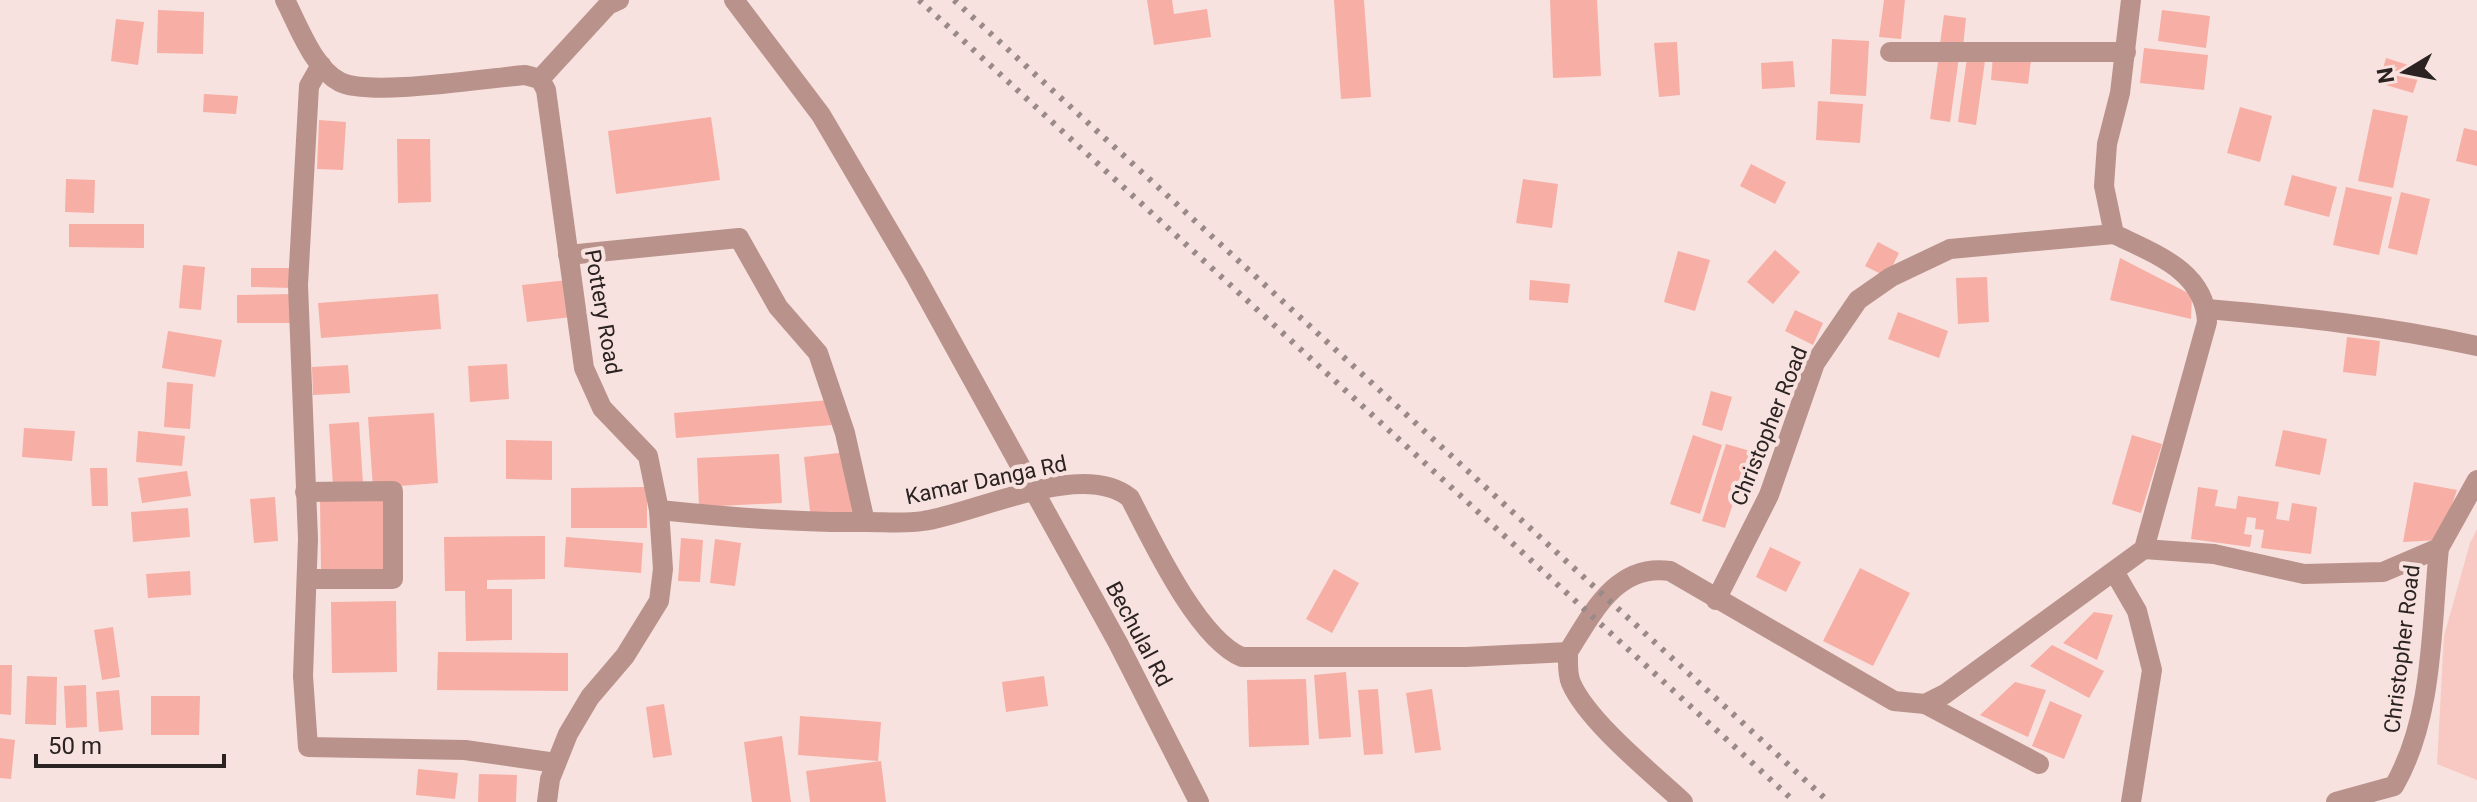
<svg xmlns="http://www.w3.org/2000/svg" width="2477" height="802" font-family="Roboto,sans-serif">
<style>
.green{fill:#f7c9c2}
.building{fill:#f7aea5}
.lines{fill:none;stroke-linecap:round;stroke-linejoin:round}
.minor{stroke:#ba928c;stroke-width:20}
.rail{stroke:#998a88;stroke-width:6;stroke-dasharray:4 8;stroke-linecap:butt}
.labels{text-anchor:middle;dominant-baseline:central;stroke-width:8;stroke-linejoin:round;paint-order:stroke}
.street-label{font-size:22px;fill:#2b2322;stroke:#f7e2df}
</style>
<rect width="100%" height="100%" fill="#f7e2df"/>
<path class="green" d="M2477,529v251l-40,-16 7,-128 26,-93z"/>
<g class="building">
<path d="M1147,0h25l2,14 33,-5 4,28 -57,8z"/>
<path d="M1334,0h30l7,97 -30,2z"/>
<path d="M1550,0h47l4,76 -48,2z"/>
<path d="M1884,0h21l-4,39 -22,-2z"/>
<path d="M158,10l46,2 -1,42 -46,-1z"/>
<path d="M2162,10l48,6 -4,32 -48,-7z"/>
<path d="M1944,15l22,3 -3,29 -23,-3z"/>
<path d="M116,19l28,3 -6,43 -27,-4z"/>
<path d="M1832,39l37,2 -3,55 -36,-2z"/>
<path d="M1677,42l3,53 -21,2 -5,-54z"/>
<path d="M2144,48l64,7 -4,35 -64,-7z"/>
<path d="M1939,55l20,2 -9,65 -20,-3z"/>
<path d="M1993,56l38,4 -3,24 -37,-4z"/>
<path d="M1967,58l18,3 -9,64 -18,-3z"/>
<path d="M2386,58l35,11 -8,24 -34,-10z"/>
<path d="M1793,61l2,26 -33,2 -1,-26z"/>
<path d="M204,94l34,2 -2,18 -33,-2z"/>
<path d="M1818,101l45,3 -3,39 -44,-3z"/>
<path d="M2240,107l32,9 -12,46 -33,-9z"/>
<path d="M2373,109l35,7 -15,72 -35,-7z"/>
<path d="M711,117l9,63 -104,14 -8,-63z"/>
<path d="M319,120l27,2 -3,48 -26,-1z"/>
<path d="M2464,128l13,3v35l-21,-5z"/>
<path d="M397,139h33l1,63 -33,1z"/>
<path d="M1751,164l35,18 -11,22 -35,-18z"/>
<path d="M2292,175l45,12 -8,30 -45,-12z"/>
<path d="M66,179l29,1 -1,33 -29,-1z"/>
<path d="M1523,179l35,5 -6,44 -36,-5z"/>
<path d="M2346,187l46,10 -13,58 -46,-10z"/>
<path d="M2401,192l29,7 -13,56 -29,-7z"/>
<path d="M69,224h75v24l-75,-1z"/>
<path d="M1878,242l21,11 -12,24 -22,-11z"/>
<path d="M1775,250l25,22 -27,32 -26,-22z"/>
<path d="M1678,251l32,9 -15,51 -31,-9z"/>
<path d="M2120,258l72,37 -1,24 -81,-19z"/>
<path d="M183,265l22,2 -4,43 -22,-2z"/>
<path d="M251,268h42v20l-42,-1z"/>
<path d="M1987,277l2,45 -31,2 -2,-46z"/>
<path d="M568,280l4,37 -45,5 -5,-37z"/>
<path d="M1530,280l40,4 -2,19 -39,-3z"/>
<path d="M292,294l1,29h-56v-28z"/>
<path d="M438,294l3,35 -120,9 -3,-35z"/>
<path d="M1795,310l28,13 -10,22 -28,-14z"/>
<path d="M1898,312l50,19 -9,27 -51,-19z"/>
<path d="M168,331l54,9 -7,37 -53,-9z"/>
<path d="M2347,337l33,4 -4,35 -33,-4z"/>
<path d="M507,364l2,35 -39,3 -2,-36z"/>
<path d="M348,365l2,28 -37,2 -1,-28z"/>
<path d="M167,382l26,2 -3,45 -26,-2z"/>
<path d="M1711,391l21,6 -10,34 -20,-6z"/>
<path d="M830,400l2,25 -156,13 -2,-25z"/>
<path d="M434,413l4,70 -65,5 -5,-71z"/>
<path d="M359,422l4,62 -30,2 -4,-62z"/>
<path d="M24,428l51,3 -3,30 -50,-4z"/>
<path d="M2283,430l44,9 -7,36 -45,-9z"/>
<path d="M138,431l47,5 -3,30 -46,-4z"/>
<path d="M1693,435l29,10 -22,69 -30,-10z"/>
<path d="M2132,435l30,9 -21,69 -29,-9z"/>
<path d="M506,440l46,1v39l-46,-1z"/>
<path d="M1726,444l24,7 -25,77 -23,-7z"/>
<path d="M847,452l7,63 -43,5 -7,-63z"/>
<path d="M779,454l3,49 -83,4 -2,-49z"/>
<path d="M90,468h17l1,38h-16z"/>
<path d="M187,471l4,25 -49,7 -4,-25z"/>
<path d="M2414,482l43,8 -17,50 -37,2z"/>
<path d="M647,487v41h-76v-40z"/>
<path d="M2198,487l20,3 -3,16 21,3 2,-13 41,6 -3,17 13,2 3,-18 25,4 -6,47 -50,-6 3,-18 -9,-1 1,-11 -9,-1 -3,17 8,1 -2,12 -59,-8z"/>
<path d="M275,497l3,44 -24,2 -4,-44z"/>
<path d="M320,499h63l1,70 -63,1z"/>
<path d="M188,508l2,29 -57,5 -2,-30z"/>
<path d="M545,536v43l-58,1v9h25v51l-46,1 -1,-50h-20l-1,-54z"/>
<path d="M566,537l77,6 -2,30 -77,-6z"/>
<path d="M681,538l22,2 -3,42 -22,-1z"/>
<path d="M715,539l26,4 -6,43 -25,-3z"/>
<path d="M1770,547l31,15 -15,30 -30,-15z"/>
<path d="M1860,568l50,25 -37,73 -50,-25z"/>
<path d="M1334,569l25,14 -27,50 -26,-14z"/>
<path d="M190,571l1,24 -43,3 -2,-24z"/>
<path d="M396,601l1,71 -65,1 -1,-71z"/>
<path d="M2094,612l19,3 -16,45 -34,-17z"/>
<path d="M113,627l7,50 -18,3 -8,-50z"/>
<path d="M2052,645l52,26 -15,27 -59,-32z"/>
<path d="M438,652l130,1v38l-131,-1z"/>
<path d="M0,665h12l-1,50 -11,-1z"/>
<path d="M1346,672l5,65 -32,2 -5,-64z"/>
<path d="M27,676l30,1 -1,48 -31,-1z"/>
<path d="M1044,676l4,30 -42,6 -4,-30z"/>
<path d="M1306,679l3,66 -60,2 -2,-67z"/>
<path d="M2015,682l31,8 -18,47 -48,-22z"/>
<path d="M86,685l1,42 -21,1 -2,-42z"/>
<path d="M1378,689l5,65 -19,1 -6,-65z"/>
<path d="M1432,689l9,61 -26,3 -9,-60z"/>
<path d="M119,690l4,40 -24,2 -3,-40z"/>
<path d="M151,696h49l-1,39h-48z"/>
<path d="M2050,701l32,14 -18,44 -32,-13z"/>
<path d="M664,704l8,51 -19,3 -7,-51z"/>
<path d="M800,716l81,6 -3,39 -80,-6z"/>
<path d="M782,736l9,66h-39l-8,-60z"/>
<path d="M0,738l15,2 -4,39 -11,-1z"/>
<path d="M881,761l5,41h-76l-4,-31z"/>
<path d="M418,769l40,4 -3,26 -39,-4z"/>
<path d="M479,774l38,1 -1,27h-38z"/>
</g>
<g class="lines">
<g class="minor">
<path d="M285,0c13,25 28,68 55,82 30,15 146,-4 185,-7l15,4 6,11 38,278 18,40 46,48 11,54 4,59 -4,32 -34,55 -35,41 -22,37 -18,45 -3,23"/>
<path d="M734,0l87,115 94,160 203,368 81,159"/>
<path d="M1890,52h236"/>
<path d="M321,65l-12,21 -11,199 10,254 -5,137 5,71 157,3 91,13"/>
<path d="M540,79l68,-74 11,-5"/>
<path d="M568,255l171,-17 39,69 40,46 27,80 20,89"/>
<path d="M2207,309c91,8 180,17 270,37"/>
<path d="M305,492l88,-1v88h-86"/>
<path d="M659,510c70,7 138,13 209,12 17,0 37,2 55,-1 54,-8 160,-62 207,-23 22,43 68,141 112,159h224l102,-5"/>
<path d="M2144,549l70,5 90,20 79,-2 56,-24 38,-68"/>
<path d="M2115,573l22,38 15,59 -21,132"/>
<path d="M1716,600l53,-105 46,-132 43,-63 33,-23 59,-28 164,-15"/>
<path d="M1568,652c24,-38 48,-89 102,-81l224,130 31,3 20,-10 199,-145 63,-227c-2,-51 -52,-68 -93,-88l-10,-48 3,-42 13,-51 11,-93"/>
<path d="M1568,652c0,11 -1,21 3,31 17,39 81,90 112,119"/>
<path d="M1925,704l114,60"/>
<path d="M2336,802l58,-16c40,-69 37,-160 45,-238"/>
</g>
<g class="rail">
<path d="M919,0l876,802"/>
<path d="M954,0l875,802"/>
</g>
</g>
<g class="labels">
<g class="street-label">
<text transform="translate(603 312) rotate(80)">Pottery Road</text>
<text transform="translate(1769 426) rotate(-68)">Christopher Road</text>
<text transform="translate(986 480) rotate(-12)">Kamar Danga Rd</text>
<text transform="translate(1139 634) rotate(62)">Bechulal Rd</text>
<text transform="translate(2402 649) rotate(-83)">Christopher Road</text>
</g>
</g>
<g transform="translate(2405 72) rotate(260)" stroke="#f7e2df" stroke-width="6" paint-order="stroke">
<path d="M0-6L14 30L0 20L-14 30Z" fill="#2b2322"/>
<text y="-12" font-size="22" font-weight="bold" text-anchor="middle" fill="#2b2322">N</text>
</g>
<path d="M36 754v12h188v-12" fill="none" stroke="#2b2322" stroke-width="4"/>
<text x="48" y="754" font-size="24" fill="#2b2322" stroke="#f7e2df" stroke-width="6" paint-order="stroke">50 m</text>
</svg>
